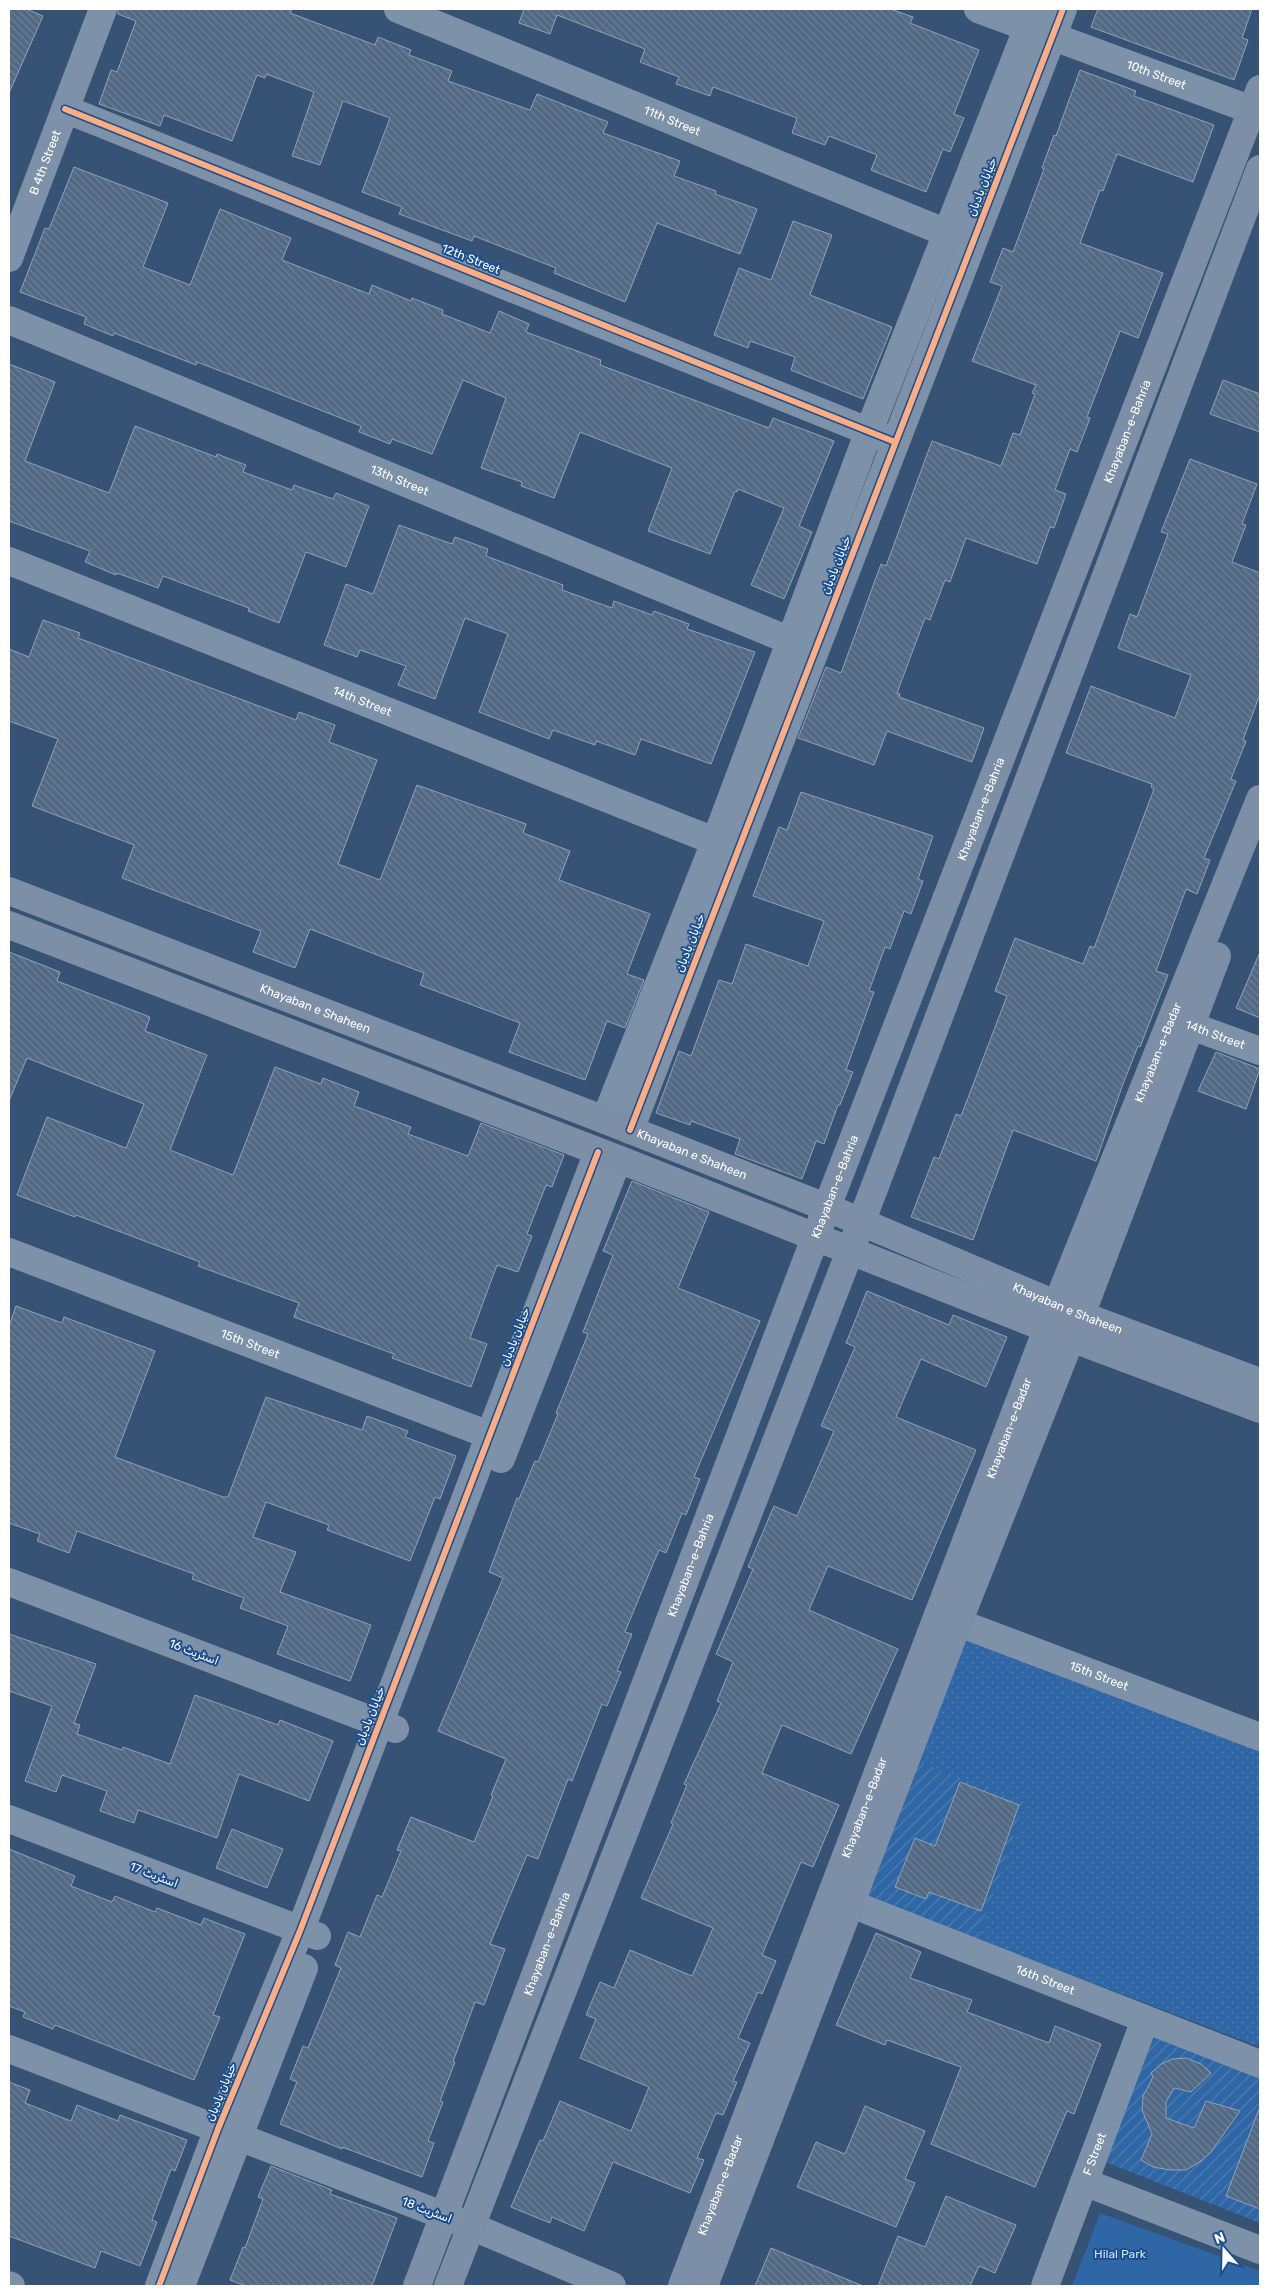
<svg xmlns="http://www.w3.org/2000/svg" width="1269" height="2295" font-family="Rubik,Vazirmatn,sans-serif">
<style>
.grass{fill:url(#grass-dots)}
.park{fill:#2f66a5}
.garden{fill:url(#garden-furrows)}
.building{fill:url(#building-back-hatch);stroke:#92a2b6}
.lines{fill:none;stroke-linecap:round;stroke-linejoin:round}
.minor{stroke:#7d92a8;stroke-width:28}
.major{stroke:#7d8ea7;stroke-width:28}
.cycleway-casing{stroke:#1b4f8f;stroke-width:9}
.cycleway{stroke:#ffac80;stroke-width:6}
.labels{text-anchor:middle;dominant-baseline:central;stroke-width:4;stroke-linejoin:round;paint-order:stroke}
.street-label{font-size:12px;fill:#fff;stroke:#1b4f8f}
.park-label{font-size:12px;fill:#cfe3fa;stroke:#1b4f8f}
</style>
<defs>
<pattern id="grass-dots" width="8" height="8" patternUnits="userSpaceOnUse" patternTransform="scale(1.25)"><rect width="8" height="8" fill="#2f66a5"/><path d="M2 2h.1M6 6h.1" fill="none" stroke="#4e7db2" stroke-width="1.8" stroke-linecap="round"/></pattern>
<pattern id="garden-furrows" width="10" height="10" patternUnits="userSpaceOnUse" patternTransform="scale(1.25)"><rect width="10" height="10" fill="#2f66a5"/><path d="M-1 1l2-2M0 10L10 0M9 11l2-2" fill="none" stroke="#4e7db2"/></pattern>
<pattern id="building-back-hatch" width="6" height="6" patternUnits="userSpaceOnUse" patternTransform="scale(1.25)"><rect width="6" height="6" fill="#526984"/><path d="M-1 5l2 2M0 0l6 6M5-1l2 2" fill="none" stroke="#6c8096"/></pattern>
</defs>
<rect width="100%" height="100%" fill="#365274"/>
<path class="grass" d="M964,1633l296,110v304l-282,-108 47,-135 -111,-41z"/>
<path class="park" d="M1100,2213l160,58v15h-188z"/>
<g class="garden">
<path d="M915,1760l110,44 -47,135 -113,-41z"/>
<path d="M1149,2030l111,41v152l-157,-62z"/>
</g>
<g class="building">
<path d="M9,9h17l17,7 -34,77z"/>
<path d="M118,9h174l-2,4 85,32 3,-8 33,13 -2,5 43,16 -4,10 82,29 7,-16 71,28 -5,11 77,28 -6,15 42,15 -1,3 42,15 -17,45 -83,-31 -32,79 -71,-29 2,-5 -82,-32 -2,5 -73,-27 3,-7 -40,-15 28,-74 -47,-17 -23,64 -28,-9 22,-64 -48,-18 -1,4 -8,-3 -25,66 -68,-26 -4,11 -61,-22 12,-34 6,2 19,-51 -18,-7z"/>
<path d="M524,9h366l23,8 -3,6 69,27 -25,64 10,4 -14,34 -7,-3 -17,43 -55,-22 6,-15 -48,-19 -4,9 -33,-12 5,-15 -84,-31 -3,9 -34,-12 3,-7 -39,-15 5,-13 -88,-34 -7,19 -31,-11z"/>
<path d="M1098,9h154l-10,29 6,2 -14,40 -143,-53z"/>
<path d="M1080,70l56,21 -2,5 80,29 -21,57 -76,-28 -14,37 -3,-1 -20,53 83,30 -25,65 -18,-7 -33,86 3,1 -13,34 -7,-3 -15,41 11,4 -12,34 -4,-1 -13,37 -71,-26 -16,44 -5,-2 -15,40 -5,-2 -28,75 3,1 -1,3 85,31 -12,34 -85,-31 -13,34 -76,-27 28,-71 15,6 40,-109 5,2 46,-125 69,25 12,-33 7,2 15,-41 -3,-1 4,-8 -64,-24 30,-75 -12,-4 13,-34 10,4 31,-83 -2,-1 12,-33 2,1z"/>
<path d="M74,167l94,36 -25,64 47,18 30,-76 71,29 -9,22 87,34 3,-9 39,16 1,-3 31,12 -1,4 48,19 9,-22 30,13 -3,8 75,28 -1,5 169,63 4,-10 61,23 -35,85 13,6 -28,67 -33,-14 33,-77 -46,-19 -1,3 -2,-1 -25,63 -62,-23 24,-63 -92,-36 -26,66 -33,-12 1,-4 -41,-14 25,-70 -43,-18 -31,74 -40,-15 -2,5 -31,-12 2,-6 -112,-44 -52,-20 -1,3 -82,-32 -1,3 -29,-12 2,-7 -66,-25 25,-64 4,1z"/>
<path d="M793,221l39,14 -22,60 82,32 -29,72 -72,-29 4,-13 -45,-16 -2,7 -34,-13 25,-67 32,12z"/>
<path d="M9,364l46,18 -30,79 84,32 26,-67 81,31 1,-3 29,11 -3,7 49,18 2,-5 39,14 3,-6 33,13 -23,61 -40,-15 -27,71 -31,-12 1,-3 -86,-32 -5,12 -41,-15 -1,2 -31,-13 5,-11 -81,-30z"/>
<path d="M1223,380l37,14v38l-50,-18z"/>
<path d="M1190,459l67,25 -15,40 4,1 -14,37 28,11v121l-17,46 3,1 -15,38 5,2 -32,77 6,2 -13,34 -11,-5 -30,82 12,4 -28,72 -2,-1 -15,38 -27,77 -83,-31 -40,110 -62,-23 23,-60 5,2 17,-45 5,2 46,-120 -12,-5 20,-53 68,26 7,-18 4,2 60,-159 -3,-2 1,-3 -86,-31 25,-67 84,32 16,-43 -73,-27 12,-34 7,3 31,-83 -7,-2z"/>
<path d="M399,525l53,19 3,-7 33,12 -2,7 77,29 -1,5 50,18 2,-7 38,14 2,-4 35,13 -2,5 68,23 -44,112 -70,-25 -6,16 -39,-14 -1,4 -42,-15 -4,9 -70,-27 29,-78 -43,-16 -30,81 -37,-14 8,-19 -46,-16 -3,7 -33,-12 22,-61 27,10z"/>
<path d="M43,620l37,13 -2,5 218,82 3,-8 36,13 -6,17 48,18 -39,104 42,16 37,-95 109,39 -3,9 47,18 -11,29 91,34 -23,60 17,6 -19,48 -18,-7 -22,59 -76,-28 11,-29 -100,-38 4,-12 -114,-44 -15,39 -42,-16 8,-21 -139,-53 12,-33 -102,-39 26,-67 -49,-18v-72l20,8z"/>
<path d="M801,792l132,44 -15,43 5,2 -12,33 -7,-3 -14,38 -5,-2 -16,44 5,1 -28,78 7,2 -13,33h-2l-14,39 -8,-3 -14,38 -67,-25 5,-15 -49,-18 -1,4 -34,-12 23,-62 12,5 28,-76 13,4 14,-40 62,22 16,-45 -71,-25 26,-69 8,3z"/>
<path d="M9,952l51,20 -3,9 93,36 -5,14 62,24 -37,95 63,25 42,-108 46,17 2,-6 36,14 -5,14 57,21 -3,7 60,22 13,-33 83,32 -12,32 -6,-2 -19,49 5,2 -14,36 -21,-7 -27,73 17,6 -16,43 -79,-29 2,-4 -100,-37 5,-14 -101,-37 2,-4 -124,-47 -1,2 -58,-22 30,-78 79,31 18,-44 -117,-46 -18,43z"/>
<path d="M1260,952v66l-24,-10z"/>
<path d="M1216,1052l44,17 -14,40 -48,-18z"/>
<path d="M632,1181l77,31 -31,76 82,33 -66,156 6,2 -14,36 -4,-2 -16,40 -7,-3 -34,82 7,2 -15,37 4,1 -14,34 -5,-2 -30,77 -4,-2 -30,80 -11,-4 -37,89 15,5 -21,56 -9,-3 -22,60h2l-15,39 3,1 -15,39 6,2 -12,34 -80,-30v2l-62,-25 17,-42 -7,-3 13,-33 5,2 33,-80 -6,-3 13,-33 12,5 17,-42 5,2 19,-46 -4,-1 14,-33 63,25 19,-46 -2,-1 15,-36 -68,-28 65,-153 -14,-6 28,-74 2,1 16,-38 3,1 20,-48 -2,-1 32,-79 -5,-2 30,-77 -10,-4z"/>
<path d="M867,1291l82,34 4,-10 54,22 -21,50 -65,-28 -25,58 80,33 -64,150 -84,-34 -19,44 89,39 -47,105 -69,-29 -20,48 77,32 -26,62 -12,-5 -39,93 14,6 -14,33 -4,-2 -20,46 12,5 -17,38 4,1 -14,33 -7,-2 -19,45 7,2 -14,33 -77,-31 -29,69 -32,-14 -2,6 -39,-16 29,-67 3,1 17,-40 71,30 18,-44 -69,-29 16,-39 -10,-4 14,-33 14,6 16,-38 62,26 21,-48 -72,-30 32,-74 -2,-1 16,-38 -3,-1 37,-81 -4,-2 16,-39 -17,-8 37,-85 -5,-2 26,-61 23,10 37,-85 -13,-5 34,-79 -9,-4z"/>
<path d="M16,1306l46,17 2,-6 91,34 -40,106 108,40h5l38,-100 96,33 5,-14 41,15 -3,6 51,19 -16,43 -5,-2 -25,64 -83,-31 2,-5 -63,-23 -13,35 43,15 -16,40 91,33 -21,56 -73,-27 11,-28 -48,-18 4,-10 -52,-19 2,-5 -117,-43 -8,22 -32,-12 3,-7 -31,-11v-197z"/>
<path d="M9,1634l87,30 -22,59 6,2 -3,9 45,16 1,-3 47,17 25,-69 83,30 2,-5 53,21 -24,60 -70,-27 -22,64 -79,-28 -4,13 -34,-12 7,-20 -45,-16 -6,17 -31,-11 27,-75 -43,-15z"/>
<path d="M960,1782l59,23 -38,106 -52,-19 -3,7 -31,-12 20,-49 20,8z"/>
<path d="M232,1829l51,20 -16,39 -51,-20z"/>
<path d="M9,1849l66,27 -4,10 41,16 3,-6 40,16 2,-4 44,17 3,-7 41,16 -32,81 7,2 -26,63 -139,-55 -2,4 -30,-12 2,-5 -16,-6z"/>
<path d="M876,1933l45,19 -11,26 62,22 -5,12 82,31 6,-17 46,18 -27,70 -7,-3 -32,76 -104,-43 30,-77 -74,-27 -2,5 -49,-20z"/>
<path d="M1186,2058l15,6 10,9 -20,19 -17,-4 -8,14v16l28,10 12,-27 34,10 -29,41 -10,9 -15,9h-16l-17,-3 -12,-7 11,-26 -10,-24 1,-14 10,-19 -2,-4 10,-9 11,-5z"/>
<path d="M9,2082l21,8 -5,13 46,18 6,-16 41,16 2,-6 67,25 -12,31 -4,-2 -19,51 5,2 -17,44 -39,-15 -6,17 -86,-32z"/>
<path d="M865,2106l60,25 -20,48 10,4 -19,44 -99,-40 19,-45 29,12z"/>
<path d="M1259,2109l1,1v99l-34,-13z"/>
<path d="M271,2166l61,24 -2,4 67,24 -25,68h-126l-16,-6 13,-33 2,1 18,-49 -5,-2z"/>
<path d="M946,2196l70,29 -21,48 -16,-7 -9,20h-92l20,-50 27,11z"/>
<path d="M771,2248l92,38h-108z"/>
</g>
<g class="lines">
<g class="minor">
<path id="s1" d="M398,9l549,224 17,5"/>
<path id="s2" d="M978,9l282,104"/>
<path d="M65,109l820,329"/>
<path id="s3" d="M9,258l94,-249"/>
<path id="s4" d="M9,320l799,328"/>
<path id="s5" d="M9,561l723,287"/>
<path id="s6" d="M1172,1019l88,32"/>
<path d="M605,1120l110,-278 154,-411 166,-422"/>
<path d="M630,1130l433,-1121"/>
<path id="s7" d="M9,1252l496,189"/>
<path d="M501,1459l117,-300"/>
<path d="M9,1582l386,147"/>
<path id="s8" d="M938,1615l322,122"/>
<path d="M9,1819l308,117"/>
<path id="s9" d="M831,1896l429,168"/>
<path d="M9,2049l462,177 141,60"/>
<path d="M1084,2182l176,68"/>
<path d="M9,2285l2,1"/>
<path d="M159,2286l59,-157 82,-198 298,-779"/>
<path d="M181,2286l123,-318"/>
<path id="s10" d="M1045,2286l100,-266"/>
</g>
<g class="major">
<path id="s11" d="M9,891l596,229 223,88 253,107 179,67"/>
<path d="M9,925l609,234 453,179 189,71"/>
<path id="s12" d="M1057,1304l203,-505"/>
<path d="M1081,1315l136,-359"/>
<path id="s13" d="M417,2286l398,-1048 445,-1149"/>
<path d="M448,2286l413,-1063 399,-1054"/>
<path id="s14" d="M682,2286l365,-957"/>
<path d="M704,2286l254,-663 113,-285"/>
</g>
<defs>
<g id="cycleway">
<path d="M65,109l830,333"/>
<path d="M630,1130l433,-1121"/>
<path d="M159,2286l59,-157 82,-198 298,-779"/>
</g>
</defs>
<use href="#cycleway" class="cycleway-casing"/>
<use href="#cycleway" class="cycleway"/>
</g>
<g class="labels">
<g class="street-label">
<text stroke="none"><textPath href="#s2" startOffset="190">10th Street</textPath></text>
<text stroke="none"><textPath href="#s1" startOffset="296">11th Street</textPath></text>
<text stroke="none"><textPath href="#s3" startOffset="102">B 4th Street</textPath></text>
<text transform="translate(982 187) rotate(-69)">خیابان بادبان</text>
<text transform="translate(471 259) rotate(22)">12th Street</text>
<text stroke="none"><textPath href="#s13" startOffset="1986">Khayaban-e-Bahria</textPath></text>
<text stroke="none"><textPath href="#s4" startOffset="422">13th Street</textPath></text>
<text transform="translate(836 565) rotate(-69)">خیابان بادبان</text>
<text stroke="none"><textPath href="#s5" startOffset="380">14th Street</textPath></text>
<text stroke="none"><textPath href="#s13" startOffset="1581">Khayaban-e-Bahria</textPath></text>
<text transform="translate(690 943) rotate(-69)">خیابان بادبان</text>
<text stroke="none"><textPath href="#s11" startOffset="328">Khayaban e Shaheen</textPath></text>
<text stroke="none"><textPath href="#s6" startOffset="46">14th Street</textPath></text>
<text stroke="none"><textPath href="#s12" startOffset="271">Khayaban-e-Badar</textPath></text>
<text stroke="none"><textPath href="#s11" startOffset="732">Khayaban e Shaheen</textPath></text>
<text stroke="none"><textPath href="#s13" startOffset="1176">Khayaban-e-Bahria</textPath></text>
<text stroke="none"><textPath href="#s11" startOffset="1138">Khayaban e Shaheen</textPath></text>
<text transform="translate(515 1337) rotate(-69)">خیابان بادبان</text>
<text stroke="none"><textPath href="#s7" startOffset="258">15th Street</textPath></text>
<text stroke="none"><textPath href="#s14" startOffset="918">Khayaban-e-Badar</textPath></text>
<text stroke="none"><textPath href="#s13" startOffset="771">Khayaban-e-Bahria</textPath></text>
<text transform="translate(194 1652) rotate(21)">اسٹریٹ 16</text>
<text stroke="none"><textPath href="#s8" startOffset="172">15th Street</textPath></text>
<text transform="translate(370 1716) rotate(-69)">خیابان بادبان</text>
<text stroke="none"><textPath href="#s14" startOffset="512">Khayaban-e-Badar</textPath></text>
<text transform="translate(154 1875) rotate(21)">اسٹریٹ 17</text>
<text stroke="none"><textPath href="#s13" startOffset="366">Khayaban-e-Bahria</textPath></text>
<text stroke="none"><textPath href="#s9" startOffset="230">16th Street</textPath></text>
<text transform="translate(221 2092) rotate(-68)">خیابان بادبان</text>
<text stroke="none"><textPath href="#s10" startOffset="141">F Street</textPath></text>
<text stroke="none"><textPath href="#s14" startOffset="108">Khayaban-e-Badar</textPath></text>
<text transform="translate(427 2210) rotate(21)">اسٹریٹ 18</text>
</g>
<g class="park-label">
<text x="1120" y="2254">Hilal Park</text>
</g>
</g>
<rect width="1269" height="2295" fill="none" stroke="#ffffff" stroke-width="20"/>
<g transform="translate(1224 2250) rotate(340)" stroke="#1b4f8f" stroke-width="4" paint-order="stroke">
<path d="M0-4L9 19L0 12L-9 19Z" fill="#ffffff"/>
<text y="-8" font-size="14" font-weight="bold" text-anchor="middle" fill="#ffffff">N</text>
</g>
</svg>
